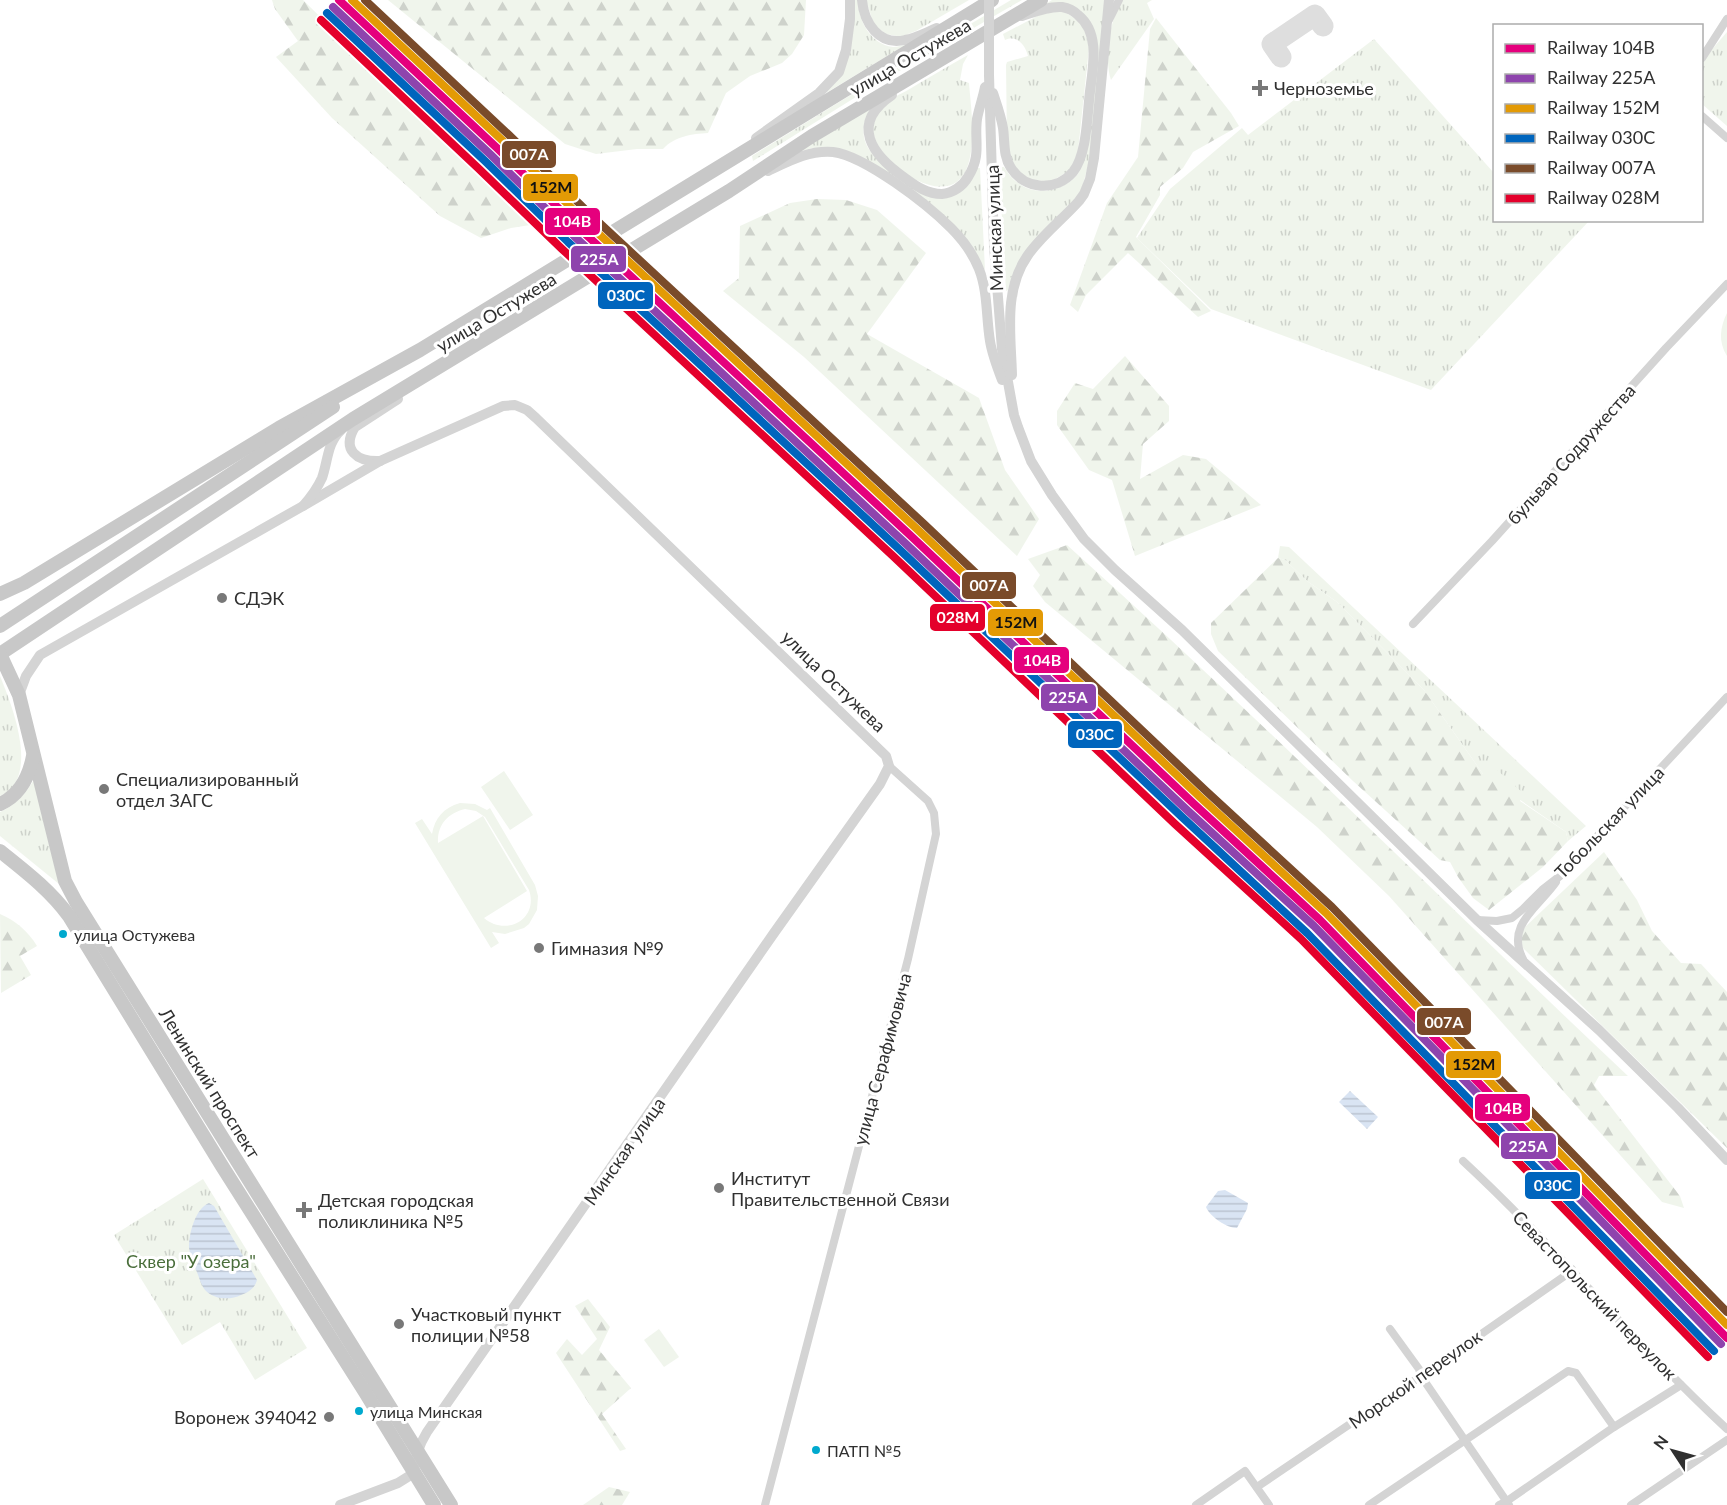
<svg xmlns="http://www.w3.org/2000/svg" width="1727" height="1505" font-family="Lato,sans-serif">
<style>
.grass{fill:url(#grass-tufts)}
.forest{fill:url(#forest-firs)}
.pitch{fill:#f0f5ec;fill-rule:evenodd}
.water{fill:url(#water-rules)}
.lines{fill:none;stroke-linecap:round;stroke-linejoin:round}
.taxiway{stroke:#dedede;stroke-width:21}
.minor{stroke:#d4d4d4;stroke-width:8}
.tertiary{stroke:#d4d4d4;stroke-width:10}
.primary{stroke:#c8c8c8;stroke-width:14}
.tertiary-bridge{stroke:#d4d4d4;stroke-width:10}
.rail-1-casing{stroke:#fff;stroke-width:12}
.rail-2-casing{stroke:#fff;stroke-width:12}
.rail-3-casing{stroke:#fff;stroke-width:12}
.rail-4-casing{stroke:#fff;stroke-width:12}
.rail-5-casing{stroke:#fff;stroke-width:12}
.rail-6-casing{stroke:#fff;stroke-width:12}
.rail-1{stroke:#e5007d;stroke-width:8}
.rail-2{stroke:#8e44ad;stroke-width:8}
.rail-3{stroke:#e39a05;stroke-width:8}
.rail-4{stroke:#0065bd;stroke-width:8}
.rail-5{stroke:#7a4b2a;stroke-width:8}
.rail-6{stroke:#e4002b;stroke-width:8}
.poi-dot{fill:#787878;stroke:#fff;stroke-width:2}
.bus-dot{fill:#00a9ce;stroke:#fff;stroke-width:2}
.labels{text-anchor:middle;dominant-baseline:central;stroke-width:6;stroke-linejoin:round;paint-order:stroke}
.bus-label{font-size:16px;fill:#303030;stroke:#fff;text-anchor:start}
.street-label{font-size:18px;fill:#303030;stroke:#fff}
.poi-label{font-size:18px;fill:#303030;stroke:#fff;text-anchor:start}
.park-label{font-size:18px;fill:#4a6e3b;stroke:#fff}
.line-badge{stroke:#fff;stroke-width:2}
.badge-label{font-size:16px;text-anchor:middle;font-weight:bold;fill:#fff}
.pale-badge-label{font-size:16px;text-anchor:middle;font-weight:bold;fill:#111}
</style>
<defs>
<pattern id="grass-tufts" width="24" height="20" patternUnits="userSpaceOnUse" patternTransform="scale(1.5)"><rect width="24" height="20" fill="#f0f5ec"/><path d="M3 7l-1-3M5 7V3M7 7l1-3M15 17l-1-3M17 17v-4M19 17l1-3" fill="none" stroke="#ced2cb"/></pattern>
<pattern id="forest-firs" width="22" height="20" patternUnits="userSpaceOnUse" patternTransform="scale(1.5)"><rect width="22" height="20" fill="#f0f5ec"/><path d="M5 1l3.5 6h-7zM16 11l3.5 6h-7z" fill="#ced2cb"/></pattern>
<pattern id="water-rules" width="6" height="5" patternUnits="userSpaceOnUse" patternTransform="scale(1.5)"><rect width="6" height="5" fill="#d9e4f3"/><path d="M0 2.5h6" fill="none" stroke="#bbc4d1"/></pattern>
</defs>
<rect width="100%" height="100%" fill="#fff"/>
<g class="grass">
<path d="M854,0h4c0,20 12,44 35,47 4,0 10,-2 14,-3l-81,49 10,-11z"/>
<path d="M866,0h103l-53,31 -13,5h-6l-11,-2 -12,-9z"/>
<path d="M1011,0h11l-150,87 -119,74 -1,-5 97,-60z"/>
<path d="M1052,0h53l-16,162 -7,26 -6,11 -64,77 -4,14 -2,1 -5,-90 1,-34h2c4,6 7,11 13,15 18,15 46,10 61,-8l20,-121 -10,-34 -46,-13z"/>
<path d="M1123,0h29l-5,3 7,16 -43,61c-7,-23 -2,-60 12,-80z"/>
<path d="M1062,11c19,9 24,17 27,37l-11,103 -2,7 -7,13 -19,11 -23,-3 -13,-12 -7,-24 -1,-78 1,-3 21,-6c-3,-12 -11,-21 -23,-16l-2,-6 38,-20z"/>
<path d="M1727,32v94l-25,-22v-43z"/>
<path d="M1374,39l120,134v47l95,1 -158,169 -220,-81 -74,-71 33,-49 72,-61 6,7z"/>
<path d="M968,55l-5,9 -3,16 9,3c2,26 7,57 -1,82 -18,56 -103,-11 -95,-41 2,-5 8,-16 12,-20 6,-6 16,-10 23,-14 20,-12 40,-24 60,-35z"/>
<path d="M871,107c-19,34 1,51 29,68 12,7 24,14 36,22l42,-29h2l5,102 -12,-22 -106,-87 -55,-13 -20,6z"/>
<path d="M1280,546l9,1 297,279 -18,15 -2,-9 -83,-58 -59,-84 -87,-88 -30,-21 -22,-21 -7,-2z"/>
<path d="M0,676c12,29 41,103 0,120z"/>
<path d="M34,780l25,104 -59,-48v-24c16,-7 25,-18 34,-32z"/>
<path d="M203,1179l104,169 -52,32 -35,-58 -38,23 -68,-110z"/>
</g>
<g class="forest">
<path d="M272,0h31l57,56 45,35 47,50 91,82 -32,5 -30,10 -41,-22 -108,-98 -56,-61 22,-16 -23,-32z"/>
<path d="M388,0h418l-2,35 -12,19 -10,9 -32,13 -24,17 -18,40c-16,1 -33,3 -45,16h-26l-41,5 -31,-10z"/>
<path d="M1156,18l75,95 8,13 -46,26 -10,16 -23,19v8l-24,42 75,74 -13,6 -70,-64 -42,42 -8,17 -8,-7 37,-102 31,-46 12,-128z"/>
<path d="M817,199l29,1 31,10 49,43 -59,81 112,64 26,72 34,49 -22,37 -213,-199 -81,-66 16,-13 1,-52 50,-23z"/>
<path d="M1125,356l44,50v15l-26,23 -3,35 43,-24 23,4 55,46 -126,51 -23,-76 -23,-10 -32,-45v-14l18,-28 18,6z"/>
<path d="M1067,545c192,172 374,355 561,531h-29l-5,9 86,111 4,12 -22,-6 -273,-306 -72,-69 -272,-225 -12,-16 7,-11 -12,-16z"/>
<path d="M1278,558l7,2 22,21 30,21 87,88 59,84 14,-4 26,23 -3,8 46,31 2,9 -25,26 -54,43 -16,-12 -15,-21 -8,-15 -10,-2 -87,-79 -135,-130 -7,-17v-11z"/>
<path d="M1604,852l33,48 15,31 29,32 20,1 26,28v156l-204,-200 -2,-6 1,-12z"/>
<path d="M0,914c16,7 28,17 37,32l-17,10 11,19 -30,18z"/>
<path d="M588,1299l22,28 -11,23 32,38 -29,26 24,35 -6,2 -64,-98 11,-14 15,16 15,-16 -22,-33z"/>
<path d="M609,1487l21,5 -8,13h-39z"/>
</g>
<g class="pitch">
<path d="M1727,313v43c-9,-14 -7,-29 0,-43z"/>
<path d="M504,771l29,44 -23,15 -29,-43z"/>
<path d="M460,803l15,1 12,6 3,-2 45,77 3,11 -1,14 -8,14 -5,4 -19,6 -13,-2 7,11 -8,5 -76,-125 7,-4 10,15c3,-16 11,-26 28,-31zM465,809l11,2 9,6 44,73c10,29 -23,47 -45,28l43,-27 -44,-75 -45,27c-1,-18 10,-30 27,-34z"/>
<path d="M659,1329l20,28 -15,10 -20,-27z"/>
</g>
<g class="water">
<path d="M1350,1091l28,26 -11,12 -28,-27z"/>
<path d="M1225,1190l23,13 -1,6 -10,19c-10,0 -27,-11 -31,-21l12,-16z"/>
<path d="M209,1203l5,3 43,74c-2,8 -8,12 -16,15 -10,5 -26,5 -35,-4 -5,-5 -7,-15 -10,-21 -3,-7 -6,-15 -7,-22 0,-15 6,-39 20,-45z"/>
</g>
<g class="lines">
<path class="taxiway" d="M1281,57l-9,-13 43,-29 8,11"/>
<g class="minor">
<path d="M1109,20l10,-20"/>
<path d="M1702,58l25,-39"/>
<path d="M1702,116l25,22"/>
<path d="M1413,624l79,-83 174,-193 61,-64"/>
<path d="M1477,920l20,1 15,-3 11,-9 19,-19 18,-14 167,-179"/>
<path d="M1523,959c-18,-34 16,-52 33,-77"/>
<path d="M1463,1161c92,85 172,183 264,268"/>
<path d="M1390,1329l29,40 2,7 88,129"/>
<path d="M1257,1487l164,-111 145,-101 6,-6"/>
<path d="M765,1505l143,-546 28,-125 -2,-21 -6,-12 -39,-35"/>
<path d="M1196,1505l49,-34 24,34"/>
<path d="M1369,1505l199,-134 8,2 38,54"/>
<path d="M1499,1505l8,-4 107,-74 67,-42"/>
<path d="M1631,1505l96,-65"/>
</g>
<g class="tertiary">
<path d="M862,0c2,23 17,46 43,40 11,-2 22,-8 32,-12"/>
<path d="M989,75l5,171 8,103 12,66 4,12 13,34 21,34 32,44 31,31 67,60 295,290 122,110 79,78 49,52"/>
<path d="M993,93c4,12 8,23 10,35 2,14 0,28 8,40 14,22 45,24 62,4 13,-16 14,-51 16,-71 2,-27 14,-66 -11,-86 -4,-4 -10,-7 -16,-8 -13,-1 -28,5 -40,9"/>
<path d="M892,95c-43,29 -20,60 13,83 11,8 22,16 37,16 11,-1 21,-8 26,-17 14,-22 6,-37 9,-58 2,-11 6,-21 8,-32"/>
<path d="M756,138l63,-45 20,-21 7,-22 4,-31v-19"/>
<path d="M768,171c21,-10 41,-21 65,-19 32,4 94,52 118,76 11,11 22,26 28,41 9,23 7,48 11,72 2,13 7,26 12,39"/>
<path d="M1012,375c-1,-40 -9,-85 16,-120 14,-20 35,-36 51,-54l5,-7 6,-15 4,-21 15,-158"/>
<path d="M380,461c-23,1 -39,-11 -25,-34l43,-28"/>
<path d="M303,506l77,-45 123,-55 12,-1 12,5 9,8 350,338 3,10 -9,18 -106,149 -347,499c-8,13 -13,25 -13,41l-16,10 -58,22"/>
<path d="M19,695l7,-19 14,-21 263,-149c8,-9 14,-17 19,-28 6,-17 5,-35 19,-48"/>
</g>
<g class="primary">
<path d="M0,594l24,-11 255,-155 141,-78 572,-350"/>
<path d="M0,626l333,-219"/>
<path d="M0,654l353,-235 376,-228 83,-55 229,-136"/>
<path d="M0,654l19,41 46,186 11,21 375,603"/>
<path d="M0,804c20,-9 29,-27 33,-48"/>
<path d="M0,851c25,20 50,39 69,65l153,250 143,226 69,113"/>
</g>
<path class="tertiary-bridge" d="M989,75v-75"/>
<defs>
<path id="rail-1" d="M339,0l158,148 83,81 331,307 283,268 126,116 407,418"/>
<path id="rail-2" d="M333,7l158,148 83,81 331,307 283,268 126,115 407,418"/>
<path id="rail-3" d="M352,0l151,141 83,81 331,307 283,268 126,116 401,412"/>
<path id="rail-4" d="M327,13l158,148 83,81 331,307 283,268 125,116 407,418"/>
<path id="rail-5" d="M365,0l144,135 83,81 331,307 283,268 126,116 395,405"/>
<path id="rail-6" d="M321,20l157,148 84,81 331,307 282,268 126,115 407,418"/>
</defs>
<use href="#rail-1" class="rail-1-casing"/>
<use href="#rail-2" class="rail-2-casing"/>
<use href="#rail-3" class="rail-3-casing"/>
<use href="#rail-4" class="rail-4-casing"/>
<use href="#rail-5" class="rail-5-casing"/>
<use href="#rail-6" class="rail-6-casing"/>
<use href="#rail-1" class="rail-1"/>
<use href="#rail-2" class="rail-2"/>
<use href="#rail-3" class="rail-3"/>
<use href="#rail-4" class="rail-4"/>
<use href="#rail-5" class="rail-5"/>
<use href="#rail-6" class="rail-6"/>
</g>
<g class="poi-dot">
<path d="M1257 79h6v6h6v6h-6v6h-6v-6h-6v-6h6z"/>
<circle cx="222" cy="598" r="6"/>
<circle cx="104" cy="789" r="6"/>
<circle cx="539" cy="948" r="6"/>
<circle cx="719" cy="1188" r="6"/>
<path d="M301 1201h6v6h6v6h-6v6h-6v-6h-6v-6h6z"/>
<circle cx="399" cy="1324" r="6"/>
<circle cx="329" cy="1417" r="6"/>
</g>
<g class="bus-dot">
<circle cx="63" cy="934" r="5"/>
<circle cx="359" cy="1411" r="5"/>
<circle cx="816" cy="1450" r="5"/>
</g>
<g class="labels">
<g class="bus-label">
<text x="74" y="934">улица Остужева</text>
<text x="370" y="1411">улица Минская</text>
<text x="827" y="1450">ПАТП №5</text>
</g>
<g class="street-label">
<text transform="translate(910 57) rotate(-30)">улица Остужева</text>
<text transform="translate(994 228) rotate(-92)">Минская улица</text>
<text transform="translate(496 312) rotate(-31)">улица Остужева</text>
<text transform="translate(1571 454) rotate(-48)">бульвар Содружества</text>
<text transform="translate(834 681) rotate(44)">улица Остужева</text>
<text transform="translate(1609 822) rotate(-46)">Тобольская улица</text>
<text transform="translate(882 1059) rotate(-75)">улица Серафимовича</text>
<text transform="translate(210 1083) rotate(58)">Ленинский проспект</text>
<text transform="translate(624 1151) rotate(-55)">Минская улица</text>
<text transform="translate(1595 1295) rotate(46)">Севастопольский переулок</text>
<text transform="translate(1415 1379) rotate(-35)">Морской переулок</text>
</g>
<g class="poi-label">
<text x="1274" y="88">Черноземье</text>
<text x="234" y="598">СДЭК</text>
<text x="116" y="779">Специализированный<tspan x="116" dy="21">отдел ЗАГС</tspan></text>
<text x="551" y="948">Гимназия №9</text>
<text x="731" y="1178">Институт<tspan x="731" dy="21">Правительственной Связи</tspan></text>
<text x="318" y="1200">Детская городская<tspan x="318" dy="21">поликлиника №5</tspan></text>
<text x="411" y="1314">Участковый пункт<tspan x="411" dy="21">полиции №58</tspan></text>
<text x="317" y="1417" text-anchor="end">Воронеж 394042</text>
</g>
<g class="park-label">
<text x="191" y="1261">Сквер "У озера"</text>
</g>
</g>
<g class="line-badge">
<rect x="501" y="140" width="56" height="29" rx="6" fill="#7a4b2a"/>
<rect x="522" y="173" width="57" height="29" rx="6" fill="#e39a05"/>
<rect x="544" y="207" width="57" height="29" rx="6" fill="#e5007d"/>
<rect x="570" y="245" width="57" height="28" rx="6" fill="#8e44ad"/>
<rect x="597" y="281" width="57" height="29" rx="6" fill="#0065bd"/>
<rect x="961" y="571" width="56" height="29" rx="6" fill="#7a4b2a"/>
<rect x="929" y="603" width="57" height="29" rx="6" fill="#e4002b"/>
<rect x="987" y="608" width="57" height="29" rx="6" fill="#e39a05"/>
<rect x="1013" y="646" width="57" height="28" rx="6" fill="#e5007d"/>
<rect x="1040" y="683" width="57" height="29" rx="6" fill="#8e44ad"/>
<rect x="1067" y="720" width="56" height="29" rx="6" fill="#0065bd"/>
<rect x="1416" y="1007" width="56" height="29" rx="6" fill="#7a4b2a"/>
<rect x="1445" y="1050" width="57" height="29" rx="6" fill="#e39a05"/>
<rect x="1474" y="1093" width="57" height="29" rx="6" fill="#e5007d"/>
<rect x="1500" y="1132" width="57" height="28" rx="6" fill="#8e44ad"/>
<rect x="1524" y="1171" width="57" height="29" rx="6" fill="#0065bd"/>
</g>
<g class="badge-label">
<text x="529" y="160">007А</text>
<text x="572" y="227">104В</text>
<text x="599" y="265">225А</text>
<text x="626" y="301">030C</text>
<text x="989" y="591">007А</text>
<text x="958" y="623">028М</text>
<text x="1042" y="666">104В</text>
<text x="1068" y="703">225А</text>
<text x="1095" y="740">030C</text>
<text x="1444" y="1028">007А</text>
<text x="1503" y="1114">104В</text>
<text x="1528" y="1152">225А</text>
<text x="1553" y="1191">030C</text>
</g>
<g class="pale-badge-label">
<text x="551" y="193">152М</text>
<text x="1016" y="628">152М</text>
<text x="1474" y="1070">152М</text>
</g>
<rect x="1493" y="24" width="210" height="198" fill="#ffffff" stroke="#acacac" stroke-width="1.5"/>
<rect x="1505" y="44" width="30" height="9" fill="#e5007d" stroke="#acacac" stroke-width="1.5"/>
<text x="1547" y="54" font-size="18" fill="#303030">Railway 104В</text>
<rect x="1505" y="74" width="30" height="9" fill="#8e44ad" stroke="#acacac" stroke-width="1.5"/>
<text x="1547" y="84" font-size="18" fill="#303030">Railway 225А</text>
<rect x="1505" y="104" width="30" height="9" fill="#e39a05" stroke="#acacac" stroke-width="1.5"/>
<text x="1547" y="114" font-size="18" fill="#303030">Railway 152М</text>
<rect x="1505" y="134" width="30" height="9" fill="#0065bd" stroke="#acacac" stroke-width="1.5"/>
<text x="1547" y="144" font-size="18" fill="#303030">Railway 030C</text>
<rect x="1505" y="164" width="30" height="9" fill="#7a4b2a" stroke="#acacac" stroke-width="1.5"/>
<text x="1547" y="174" font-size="18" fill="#303030">Railway 007А</text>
<rect x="1505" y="194" width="30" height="9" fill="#e4002b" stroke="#acacac" stroke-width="1.5"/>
<text x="1547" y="204" font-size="18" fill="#303030">Railway 028М</text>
<g transform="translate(1673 1451) rotate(306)" stroke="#ffffff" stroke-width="4.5" paint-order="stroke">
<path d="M0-4.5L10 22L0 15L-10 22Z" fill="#303030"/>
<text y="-9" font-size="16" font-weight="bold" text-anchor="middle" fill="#303030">N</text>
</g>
</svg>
